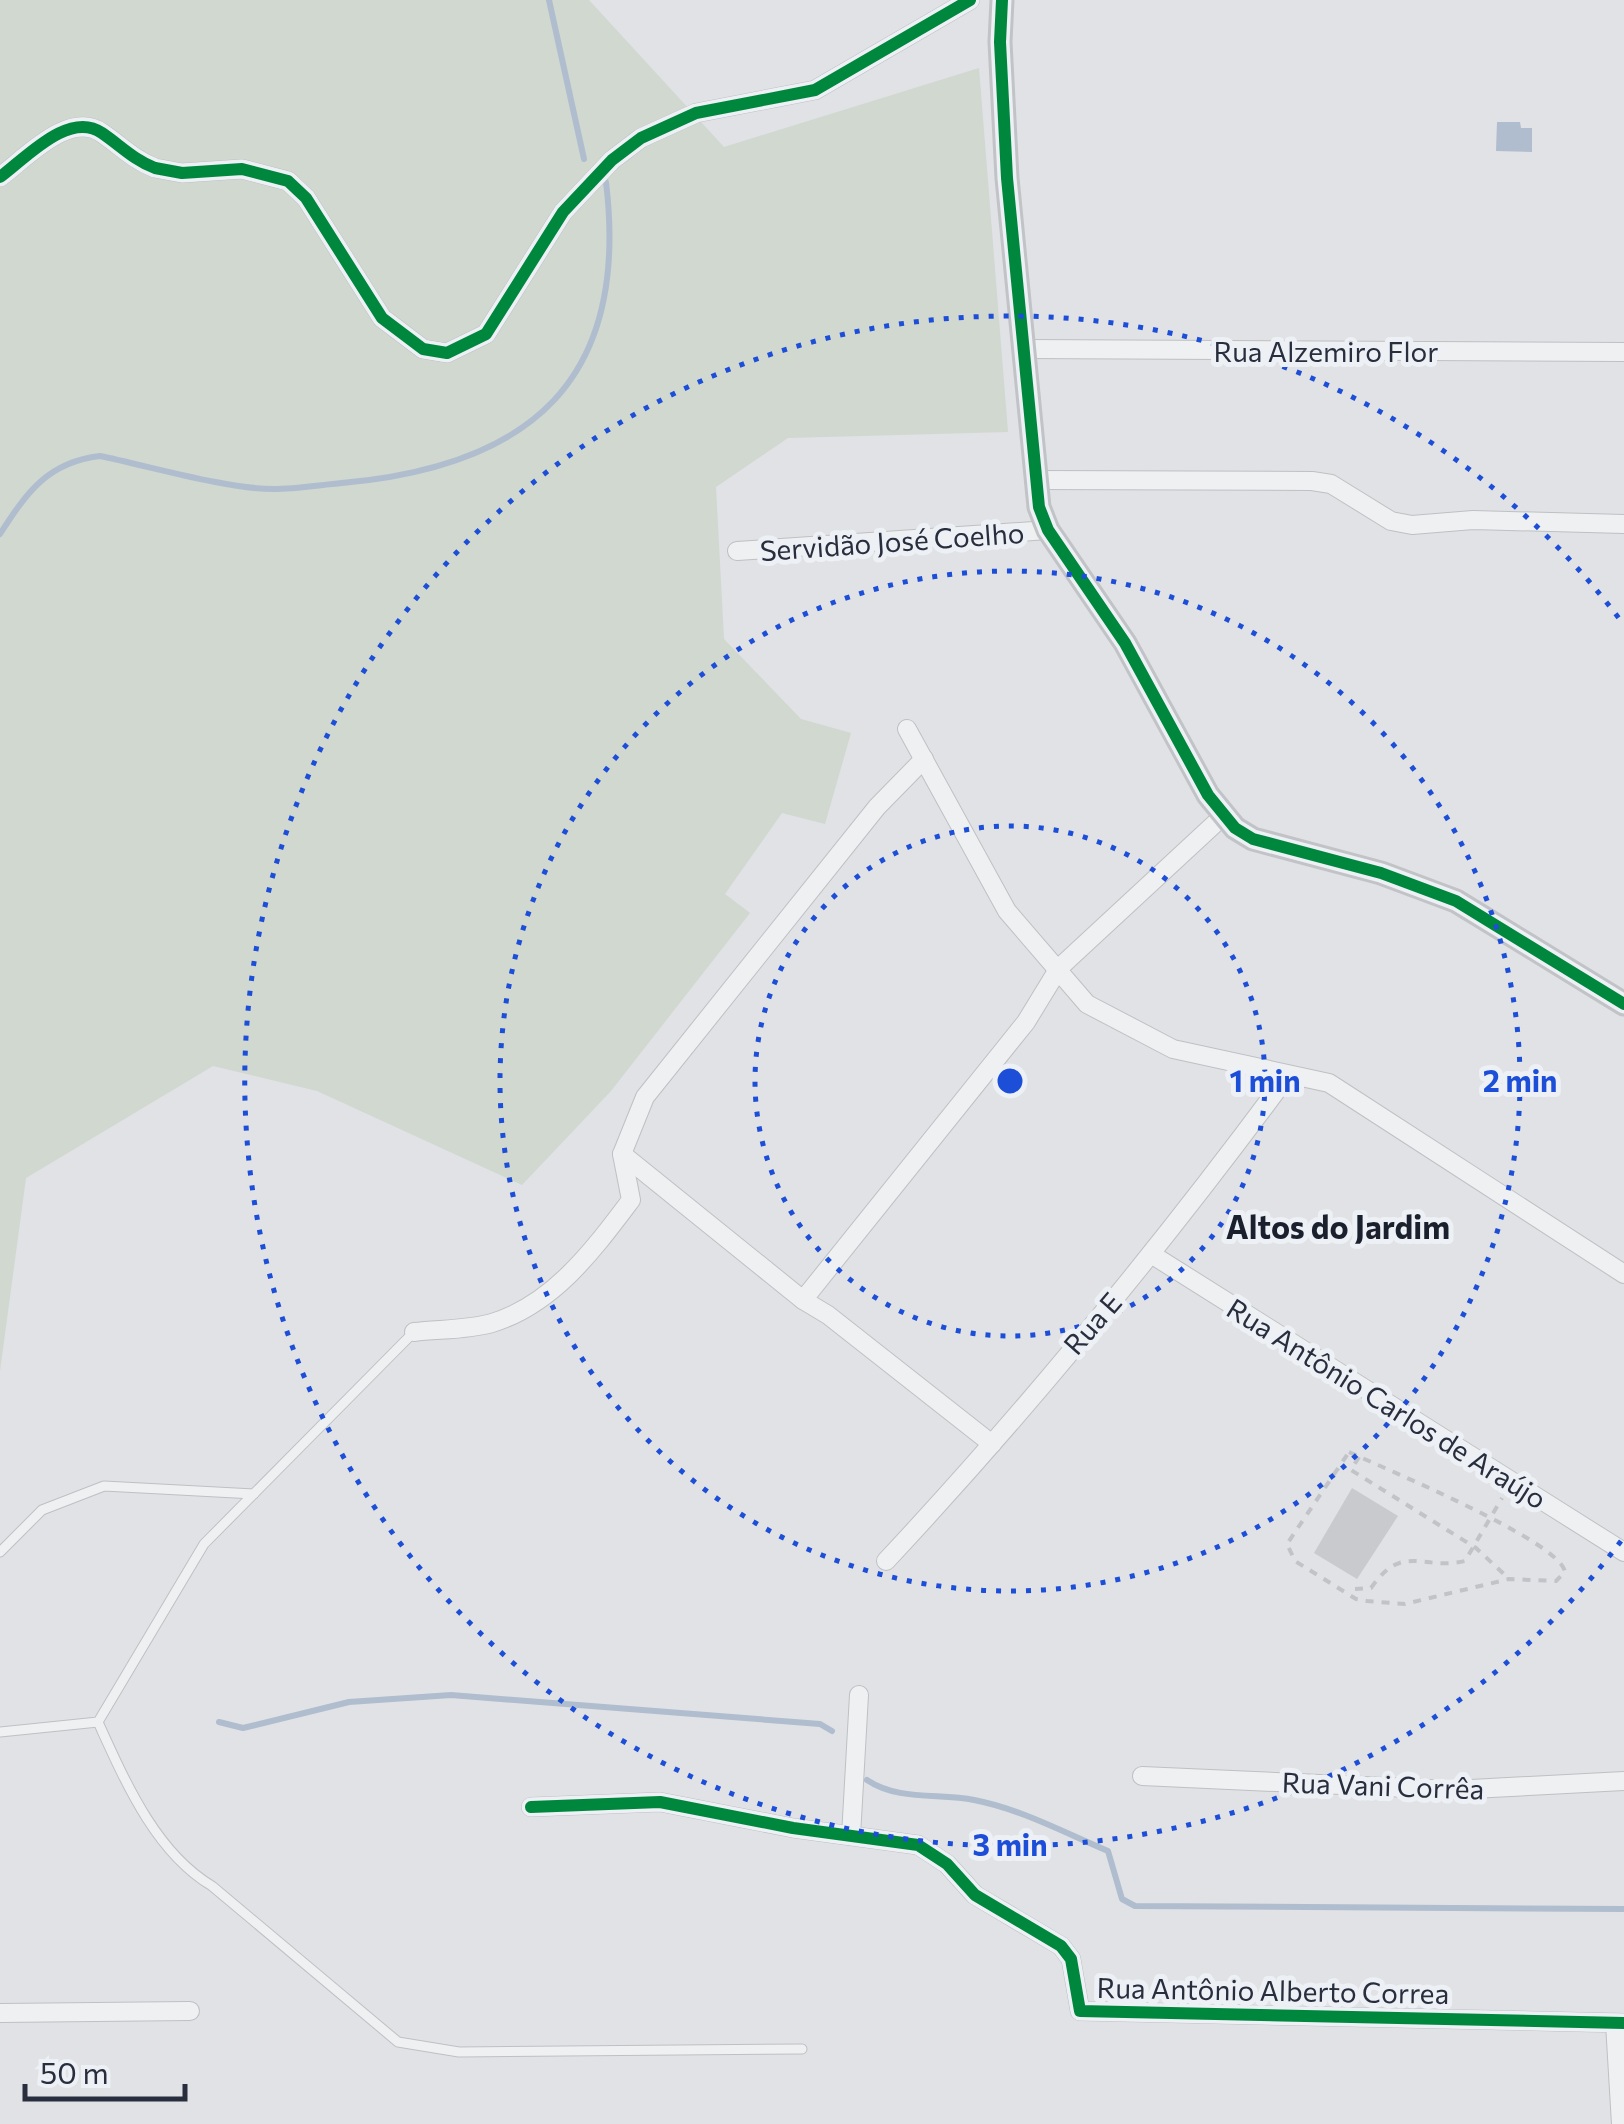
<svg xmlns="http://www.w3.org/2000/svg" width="1624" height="2124" font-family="Commissioner,sans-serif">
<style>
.green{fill:#d0d8d0}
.water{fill:#afbdcf}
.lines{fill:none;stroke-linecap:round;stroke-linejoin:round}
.stream{stroke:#afbdcf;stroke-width:6}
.building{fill:#c8cacd}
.lane-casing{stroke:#bec0c3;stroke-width:11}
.street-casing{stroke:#bec0c3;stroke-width:20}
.path{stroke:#c1c3c8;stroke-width:4;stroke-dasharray:8 8;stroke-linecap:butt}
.lane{stroke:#eff0f1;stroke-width:9}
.street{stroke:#eff0f1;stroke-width:18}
.secondary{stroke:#c1c3c7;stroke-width:25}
.cycleway-casing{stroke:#edf0f5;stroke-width:19}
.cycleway{stroke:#00873e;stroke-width:12}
.ring{fill:none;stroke:#1d4ed8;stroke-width:5;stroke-dasharray:5 10}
.labels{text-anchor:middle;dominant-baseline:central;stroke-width:10;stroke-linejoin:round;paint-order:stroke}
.street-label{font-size:28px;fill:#282e3d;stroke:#edf0f5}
.quarter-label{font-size:32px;font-weight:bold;fill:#1a202d;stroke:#edf0f5}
.centre{fill:#1d4ed8;stroke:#edf0f5;stroke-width:5}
.ring-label{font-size:30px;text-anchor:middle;font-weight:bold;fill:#1d4ed8;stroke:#edf0f5;stroke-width:10;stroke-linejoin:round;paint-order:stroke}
</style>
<rect width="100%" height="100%" fill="#e0e2e5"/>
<path class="green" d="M0,0h589l135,147 255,-79 29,364 -220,6 -72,49 8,152 77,80 50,14 -26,91 -43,-11 -57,81 25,19 -139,178 -89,94 -205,-94 -104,-25 -187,112 -26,193z"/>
<path class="water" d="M1497,122h23l1,6h11v24l-36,-1z"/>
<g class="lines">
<g class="stream">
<path d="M549,0l35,159"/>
<path d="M0,534c27,-42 48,-72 100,-78 49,10 127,33 173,33 23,0 46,-4 69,-6 188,-17 288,-102 264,-301"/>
<path d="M219,1722l24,6 106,-26 102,-7 369,29 12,7"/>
<path d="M867,1780c31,21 72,13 107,20 47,9 91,33 134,51l14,48 13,7 489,3"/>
</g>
</g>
<path class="building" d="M1352,1488l46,28 -41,63 -43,-26z"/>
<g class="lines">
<defs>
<g id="lane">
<path d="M0,1552l42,-42 62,-24 150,8"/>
<path d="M98,1722c27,59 57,130 114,164l186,156 61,10 343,-3"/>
<path d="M0,1732l98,-10 106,-178 210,-212"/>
</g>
<g id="street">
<path d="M0,177c26,-19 69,-67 102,-44 19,13 32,27 53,35l27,5 60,-4 46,12 18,17 76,120 41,31 24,4 39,-19 77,-122 49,-52 29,-22 55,-25 119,-23 155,-90"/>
<path d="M1027,349l597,3"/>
<path d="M1034,480l278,1 19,3 60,37 21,4 61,-5 151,4"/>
<path d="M737,551l311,-21"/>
<path d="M907,729l100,182 80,93 86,45 156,34 295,191"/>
<path d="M622,1154l181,146 25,15 164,129"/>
<path d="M1151,1254l473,298"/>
<path d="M803,1300l223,-278 33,-54 163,-151"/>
<path d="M414,1332c25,-3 54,-2 78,-9 62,-19 102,-74 139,-123l-9,-46 23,-57 232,-290 47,-48"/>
<path d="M886,1561c143,-153 277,-317 402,-486"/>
<path d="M1142,1776l310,14 172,-9"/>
<path d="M531,1807l129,-5 133,26 125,17 29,19 28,31 86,51 10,13 9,52 544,12"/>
<path d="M851,1836l8,-141"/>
<path d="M0,2013l190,-2"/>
<path d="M1615,2023l6,101"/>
</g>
</defs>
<use href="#lane" class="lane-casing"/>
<use href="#street" class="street-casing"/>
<g class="path">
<path d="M1349,1452c36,17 211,89 216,120l-9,9 -47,-2 -104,25 -38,-3 -11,-2 -61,-38 -8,-17z"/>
<path d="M1359,1457l-8,13 125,78 31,29"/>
<path d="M1355,1589l16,-1c32,-46 51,-17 94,-27l37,-63"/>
</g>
<use href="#lane" class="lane"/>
<use href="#street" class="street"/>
<path class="secondary" d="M1002,0l-2,42 7,136 32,329 9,23 77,113 83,152 27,33 18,11 128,34 75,28 168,103"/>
<defs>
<g id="cycleway">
<path d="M1002,0l-2,42 7,136 32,329 9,23 77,113 83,152 27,33 18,11 128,34 75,28 168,103"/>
<path d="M0,177c26,-19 69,-67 102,-44 19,13 32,27 53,35l27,5 60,-4 46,12 18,17 76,120 41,31 24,4 39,-19 77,-122 49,-52 29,-22 55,-25 119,-23 155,-90"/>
<path d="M531,1807l129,-5 133,26 125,17 29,19 28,31 86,51 10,13 9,52 544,12"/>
</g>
</defs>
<use href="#cycleway" class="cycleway-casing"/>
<use href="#cycleway" class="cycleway"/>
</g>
<g class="ring">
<circle cx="1010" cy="1081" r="255"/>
<circle cx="1010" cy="1081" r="510"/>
<path d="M1621 1541A765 765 0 1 1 1621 621"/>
</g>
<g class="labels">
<g class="street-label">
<text x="1326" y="351">Rua Alzemiro Flor</text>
<text transform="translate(892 541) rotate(-4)">Servidão José Coelho</text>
<text transform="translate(1092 1323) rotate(-49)">Rua E</text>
<text transform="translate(1387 1403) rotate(32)">Rua Antônio Carlos de Araújo</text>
<text transform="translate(1383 1785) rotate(2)">Rua Vani Corrêa</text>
<text transform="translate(1273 1990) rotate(1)">Rua Antônio Alberto Correa</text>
</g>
<g class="quarter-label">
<text x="1338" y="1226">Altos do Jardim</text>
</g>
</g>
<circle cx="1010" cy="1081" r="15" class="centre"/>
<g class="ring-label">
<text x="1265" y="1092">1 min</text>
<text x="1520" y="1092">2 min</text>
<text x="1010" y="1856">3 min</text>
</g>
<path d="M25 2084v15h160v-15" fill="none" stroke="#282e3d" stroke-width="5"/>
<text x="40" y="2084" font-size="30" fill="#282e3d" stroke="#edf0f5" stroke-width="8" paint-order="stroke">50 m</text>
</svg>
